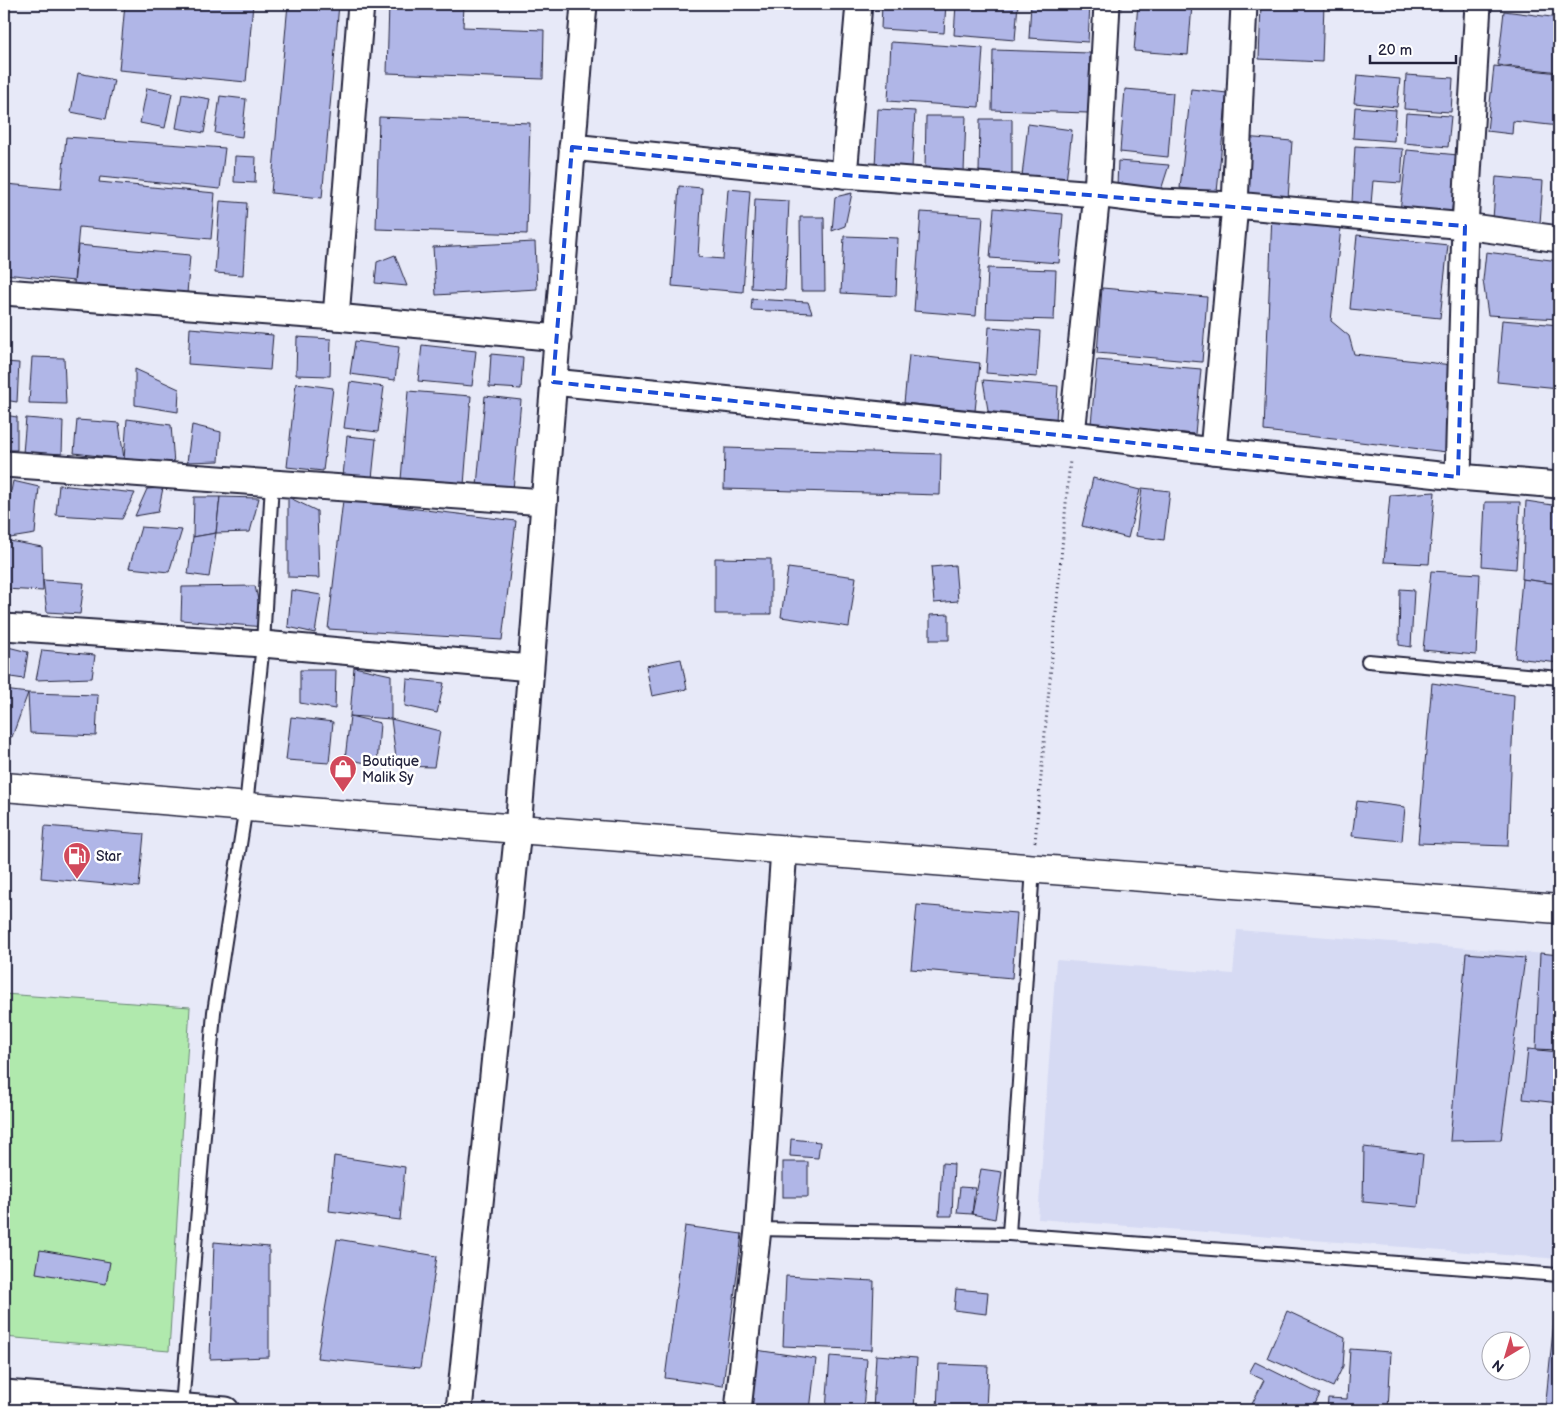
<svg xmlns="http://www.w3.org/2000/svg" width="1563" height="1414" font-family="'Balsamiq Sans',sans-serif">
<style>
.built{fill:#d6daf3}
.green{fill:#b0e9ad;stroke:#698674}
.building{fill:#b0b6e7;stroke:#22223b}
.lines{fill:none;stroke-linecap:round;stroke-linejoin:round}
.lane-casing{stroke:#22223b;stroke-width:16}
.street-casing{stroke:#22223b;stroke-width:29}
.secondary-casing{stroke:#22223b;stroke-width:31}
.path{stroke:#22223b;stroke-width:3;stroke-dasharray:1 4;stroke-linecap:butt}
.lane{stroke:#fff;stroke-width:12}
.street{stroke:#fff;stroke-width:25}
.secondary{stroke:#fff;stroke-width:28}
.marked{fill:none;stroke:#1d4ed8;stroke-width:4;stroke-dasharray:10 6;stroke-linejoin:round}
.labels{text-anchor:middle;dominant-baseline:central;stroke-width:5;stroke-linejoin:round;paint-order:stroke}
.poi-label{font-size:14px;fill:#22223b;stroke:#fff;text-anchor:start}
</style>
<rect width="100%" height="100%" fill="#e7e9f8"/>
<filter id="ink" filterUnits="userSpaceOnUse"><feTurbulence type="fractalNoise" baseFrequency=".02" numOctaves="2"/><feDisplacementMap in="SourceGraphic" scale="10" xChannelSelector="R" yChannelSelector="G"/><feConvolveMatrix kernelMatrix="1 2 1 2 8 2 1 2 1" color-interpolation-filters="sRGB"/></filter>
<g filter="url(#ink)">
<path class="built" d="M1237,930l322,25v304l-521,-40 18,-259 177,14z"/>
<path class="green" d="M4,994l186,13 -21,344 -165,-14z"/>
<g class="building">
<path d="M125,4h128l-7,78 -127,-12z"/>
<path d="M288,4h51l-17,194 -51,-5z"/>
<path d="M389,4h75l-1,23 81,3 -1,49 -156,-6z"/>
<path d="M882,4h64l-2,29 -63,-4z"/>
<path d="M956,4h62l-3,36 -61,-5z"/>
<path d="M1031,4h59l-2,38 -59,-4z"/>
<path d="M1138,4l54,1 -4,50 -54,-4z"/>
<path d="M1261,4h63l-2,58 -63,-3z"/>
<path d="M1504,11l55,7v54l-61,-7z"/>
<path d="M891,42l92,6 -4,59 -91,-6z"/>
<path d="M993,50l97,3 -2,60 -96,-3z"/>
<path d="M1494,66l65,7v53l-46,-5 -1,13 -25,-3z"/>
<path d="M78,73l36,7 -8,39 -35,-7z"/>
<path d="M1357,75l43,4 -3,28 -43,-4z"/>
<path d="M1406,75l47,3 -2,34 -47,-3z"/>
<path d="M147,88l25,5 -7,35 -25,-5z"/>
<path d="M1125,89l48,4 -5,64 -48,-5z"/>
<path d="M1191,89l36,4 -10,99 -37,-4z"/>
<path d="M182,94l28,5 -6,34 -28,-5z"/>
<path d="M220,96l26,3 -4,38 -27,-4z"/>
<path d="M1355,107l41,3 -2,31 -41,-3z"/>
<path d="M878,109l37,2 -3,57 -37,-2z"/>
<path d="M1406,113l45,3 -3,31 -44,-4z"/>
<path d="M926,116h40l-2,56 -39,-1z"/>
<path d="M379,117l151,6 -3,111 -151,-5z"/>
<path d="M980,119h32v55h-33z"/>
<path d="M1028,124l44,6 -6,52 -44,-6z"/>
<path d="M66,137l159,11 -5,41 -120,-12 -1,5 116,11 -4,46 -132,-12 -5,54 -70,-7v-63l2,-27 55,5z"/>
<path d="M1243,137l49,4 -4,58 -49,-3z"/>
<path d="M1355,146l48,3 -2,34 -28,-2 -2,23 -19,-2z"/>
<path d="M1407,150l51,5 -7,63 -51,-6z"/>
<path d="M235,156l21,1 -1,26 -21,-1z"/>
<path d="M1118,161l51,4 -8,25 -44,-4z"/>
<path d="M1496,177l47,4 -3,42 -47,-4z"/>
<path d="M679,186l23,2 -4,69 25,2 5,-70 22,2 -7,101 -71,-6z"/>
<path d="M852,193l-7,33 -13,5 3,-34z"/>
<path d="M755,199l34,2 -4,89 -34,-2z"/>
<path d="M220,201l27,2 -4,72 -28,-2z"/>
<path d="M994,208l69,6 -4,49 -69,-5z"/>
<path d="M921,212l62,4 -7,100 -62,-5z"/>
<path d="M1272,212l70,6 -11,103 18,15 5,18 98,11 -5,87 -183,-21z"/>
<path d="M800,217h24l1,74h-24z"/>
<path d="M1357,235l91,10 -8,73 -90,-9z"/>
<path d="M844,236l54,2 -2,58 -55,-3z"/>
<path d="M535,242l2,47 -101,6 -3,-48z"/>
<path d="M78,245l112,10 -3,39 -113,-10z"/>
<path d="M1486,252l73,9v58l-71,-4 -5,-35z"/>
<path d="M395,255l12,31 -32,-3 2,-21z"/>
<path d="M988,268l68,2 -2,50 -68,-2z"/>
<path d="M1102,288l105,9 -5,65 -105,-9z"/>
<path d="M752,299l56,3 4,11 -61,-3z"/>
<path d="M1502,320l57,5v63l-62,-6z"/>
<path d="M989,327l51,4 -3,46 -51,-4z"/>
<path d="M190,328l83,7 -3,35 -82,-6z"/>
<path d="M297,337l34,2 -1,37 -34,-1z"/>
<path d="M355,341l44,6 -4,33 -45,-6z"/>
<path d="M422,345l54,6 -4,35 -54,-5z"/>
<path d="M491,354l32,3 -2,32 -32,-2z"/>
<path d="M909,355l71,8 -5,48 -71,-8z"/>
<path d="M32,357l32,1 2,46 -37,-1z"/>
<path d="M1097,360l104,9 -6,65 -104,-10z"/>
<path d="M4,362l15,1 -2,39 -13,-2z"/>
<path d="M135,369l44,20 -1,23 -43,-7z"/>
<path d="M983,380l75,6 -2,35 -67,-5z"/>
<path d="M350,382l34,5 -6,45 -34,-4z"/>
<path d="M296,383l37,5 -10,83 -36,-4z"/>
<path d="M408,391l63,5 -7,89 -63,-5z"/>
<path d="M485,396l36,4 -8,90 -36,-4z"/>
<path d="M4,415l13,2v33h-13z"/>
<path d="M26,418l37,3 -1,33 -39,-1z"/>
<path d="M127,419l44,6 3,39 -50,-5z"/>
<path d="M77,420l42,3 5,36 -50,-6z"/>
<path d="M192,425l29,7 -2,29 -32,1z"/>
<path d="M347,436l29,3 -4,40 -29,-3z"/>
<path d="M725,448l216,6 -1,41 -216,-6z"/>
<path d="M1093,478l47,12 -12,48 -46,-12z"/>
<path d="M13,481l26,6 -4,47 -31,5v-12z"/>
<path d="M59,485l76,8 -13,26 -66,-4z"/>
<path d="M163,488l-5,24 -23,4 12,-27z"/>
<path d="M1142,488l28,3 -6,49 -28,-4z"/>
<path d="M1435,492l-6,72 -45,-2 6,-67z"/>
<path d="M194,497h26l-4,36 -23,4z"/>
<path d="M220,497l39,1 -9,34 -34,1z"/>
<path d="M288,497l29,14 2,67 -31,-1z"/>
<path d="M343,500l173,21 -14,119 -174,-11z"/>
<path d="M1526,501l33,5v78l-37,-5z"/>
<path d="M1485,502h35l-4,67 -34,-3z"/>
<path d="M141,527l41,3 -13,42 -40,-4z"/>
<path d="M216,533l-7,44 -21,-3 5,-37z"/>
<path d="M4,540l38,7 1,44 -39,-2z"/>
<path d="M715,558l56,1v55h-56z"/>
<path d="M955,565l3,36 -24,2 -3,-36z"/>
<path d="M788,568l68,9 -7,50 -68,-10z"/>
<path d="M1431,571l49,3 -4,81 -53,-5z"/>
<path d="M1522,579l37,5v79l-44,-5z"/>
<path d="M43,580l41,3 -4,31 -33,-2z"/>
<path d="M255,586l9,41 -83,-7 1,-33z"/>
<path d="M1400,589l14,1 -3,57 -12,-2z"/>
<path d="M291,590l30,5 -6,38 -27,-6z"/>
<path d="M949,614v26h-19v-25z"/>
<path d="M4,646l24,6 -4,27 -20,-3z"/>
<path d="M42,650l53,5 -3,23 -56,2z"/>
<path d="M681,659l6,30 -35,7 -6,-30z"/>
<path d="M354,667l37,8v44l-41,-3z"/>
<path d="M300,670h36l-1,39 -35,-6z"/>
<path d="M407,679l37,4 -7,30 -32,-7z"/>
<path d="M1432,683l82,12 -6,151 -90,-3z"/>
<path d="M4,690l24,3 -16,44 -8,-1z"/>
<path d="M28,693l70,2 -2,41 -66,-3z"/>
<path d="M350,716l30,7 -3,42 -32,-6z"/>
<path d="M291,717l42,5 -4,41 -43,-3z"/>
<path d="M391,719l49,12 -6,36 -37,-1z"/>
<path d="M1357,801l48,6 -3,34 -50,-5z"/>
<path d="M45,826l99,8 -5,53 -98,-9z"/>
<path d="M917,905l100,8 -5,65 -101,-9z"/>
<path d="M1466,953l59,5 -24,182 -51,1z"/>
<path d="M1540,953l19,2v95l-23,-1z"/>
<path d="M1528,1049l31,3v51l-36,-4z"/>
<path d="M791,1139l29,3 -2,16 -28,-2z"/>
<path d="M1364,1147l59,7 -5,53 -55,-5z"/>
<path d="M334,1156l71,11 -5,53 -71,-9z"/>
<rect x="783" y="1162" width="25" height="35"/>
<path d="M942,1163l12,1 -2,52h-13z"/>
<path d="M981,1169l21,3 -7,47 -23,-5z"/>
<path d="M960,1187l15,1 -3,26 -15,-1z"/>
<path d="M685,1226l57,8 -19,152 -58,-8z"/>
<path d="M337,1239l100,17 -17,112 -103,-10z"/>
<path d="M214,1242l55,5v110l-59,2z"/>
<path d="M40,1250l70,12 -4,22 -70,-11z"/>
<path d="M786,1276l88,5 -2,69 -89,-4z"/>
<path d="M956,1289l32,3 -2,22 -32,-4z"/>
<path d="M1557,1291h2v119h-14z"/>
<path d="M1287,1311l58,27 -2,28 -10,21 -66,-29z"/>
<path d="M1350,1349l41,3 -3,58h-61l1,-12 19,1z"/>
<path d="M756,1350l60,9 -6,51h-37l-25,-3z"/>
<path d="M876,1355l41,3 -3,52h-41z"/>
<path d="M830,1356l37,3 -4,51h-37z"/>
<path d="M1255,1362l65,32 -8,16h-63l15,-30 -15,-7z"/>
<path d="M939,1364l49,2 -2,44h-49z"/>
</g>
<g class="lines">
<defs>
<g id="lane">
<path d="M1368,661l191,17"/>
<path d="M758,1229l251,5 550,41"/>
<path d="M1009,1234l24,-366"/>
<path d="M182,1407l32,-395 32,-206 17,-162 9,-161"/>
</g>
<g id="street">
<path d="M572,147l272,28 253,19 63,8 75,3 230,21 94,13"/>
<path d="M844,175l15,-171"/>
<path d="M4,292l332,25 222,21"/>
<path d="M336,317l25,-313"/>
<path d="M553,382l519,52 141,17 245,26 101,8"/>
<path d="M1072,434l25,-240 10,-190"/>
<path d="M1213,451l22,-246 9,-201"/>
<path d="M4,464l540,38"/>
<path d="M1458,477l7,-251 13,-222"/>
<path d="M4,627l259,17 267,24"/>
<path d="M4,1393l222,17"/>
<path d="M459,1410l59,-581 66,-825"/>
<path d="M738,1410l20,-181 26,-380"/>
</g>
<path id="secondary" d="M4,787l514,42 1041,80"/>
</defs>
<use href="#lane" class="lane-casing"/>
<use href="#street" class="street-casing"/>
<use href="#secondary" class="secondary-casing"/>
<path class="path" d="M1035,842l35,-382"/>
<use href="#lane" class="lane"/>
<use href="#street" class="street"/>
<use href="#secondary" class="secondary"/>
</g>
</g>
<path class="marked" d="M572,147l272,28 621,51 -7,251 -905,-95z"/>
<defs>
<symbol id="shop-pin" viewBox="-11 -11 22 30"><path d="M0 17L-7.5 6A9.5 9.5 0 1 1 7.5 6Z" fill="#d1495b" stroke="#fff"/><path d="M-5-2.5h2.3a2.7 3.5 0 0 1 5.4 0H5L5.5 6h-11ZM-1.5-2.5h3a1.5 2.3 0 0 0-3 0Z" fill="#fff"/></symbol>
<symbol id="fuel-pin" viewBox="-11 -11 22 30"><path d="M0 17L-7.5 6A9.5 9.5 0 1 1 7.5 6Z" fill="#d1495b" stroke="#fff"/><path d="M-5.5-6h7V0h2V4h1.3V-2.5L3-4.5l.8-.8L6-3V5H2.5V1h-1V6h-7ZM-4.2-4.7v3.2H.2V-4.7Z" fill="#fff"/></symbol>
</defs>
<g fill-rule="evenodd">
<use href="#shop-pin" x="327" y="753" width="32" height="43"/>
<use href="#fuel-pin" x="61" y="840" width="32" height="43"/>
</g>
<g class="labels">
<g class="poi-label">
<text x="362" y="761">Boutique<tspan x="362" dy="16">Malik Sy</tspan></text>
<text x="96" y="856">Star</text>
</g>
</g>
<rect width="1563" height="1414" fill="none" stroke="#fff" stroke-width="20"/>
<rect x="10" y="10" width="1543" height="1394" fill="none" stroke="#22223b" stroke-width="2" filter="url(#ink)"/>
<g transform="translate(1506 1356) rotate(218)"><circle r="24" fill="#ffffff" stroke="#a7a7b1"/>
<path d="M0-4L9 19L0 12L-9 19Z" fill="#d1495b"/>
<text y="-8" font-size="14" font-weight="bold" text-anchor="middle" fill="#22223b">N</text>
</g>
<path d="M1370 55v8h86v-8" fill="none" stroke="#22223b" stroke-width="2.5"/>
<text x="1378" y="55" font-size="15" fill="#22223b" stroke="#ffffff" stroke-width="4" paint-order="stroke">20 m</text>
</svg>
